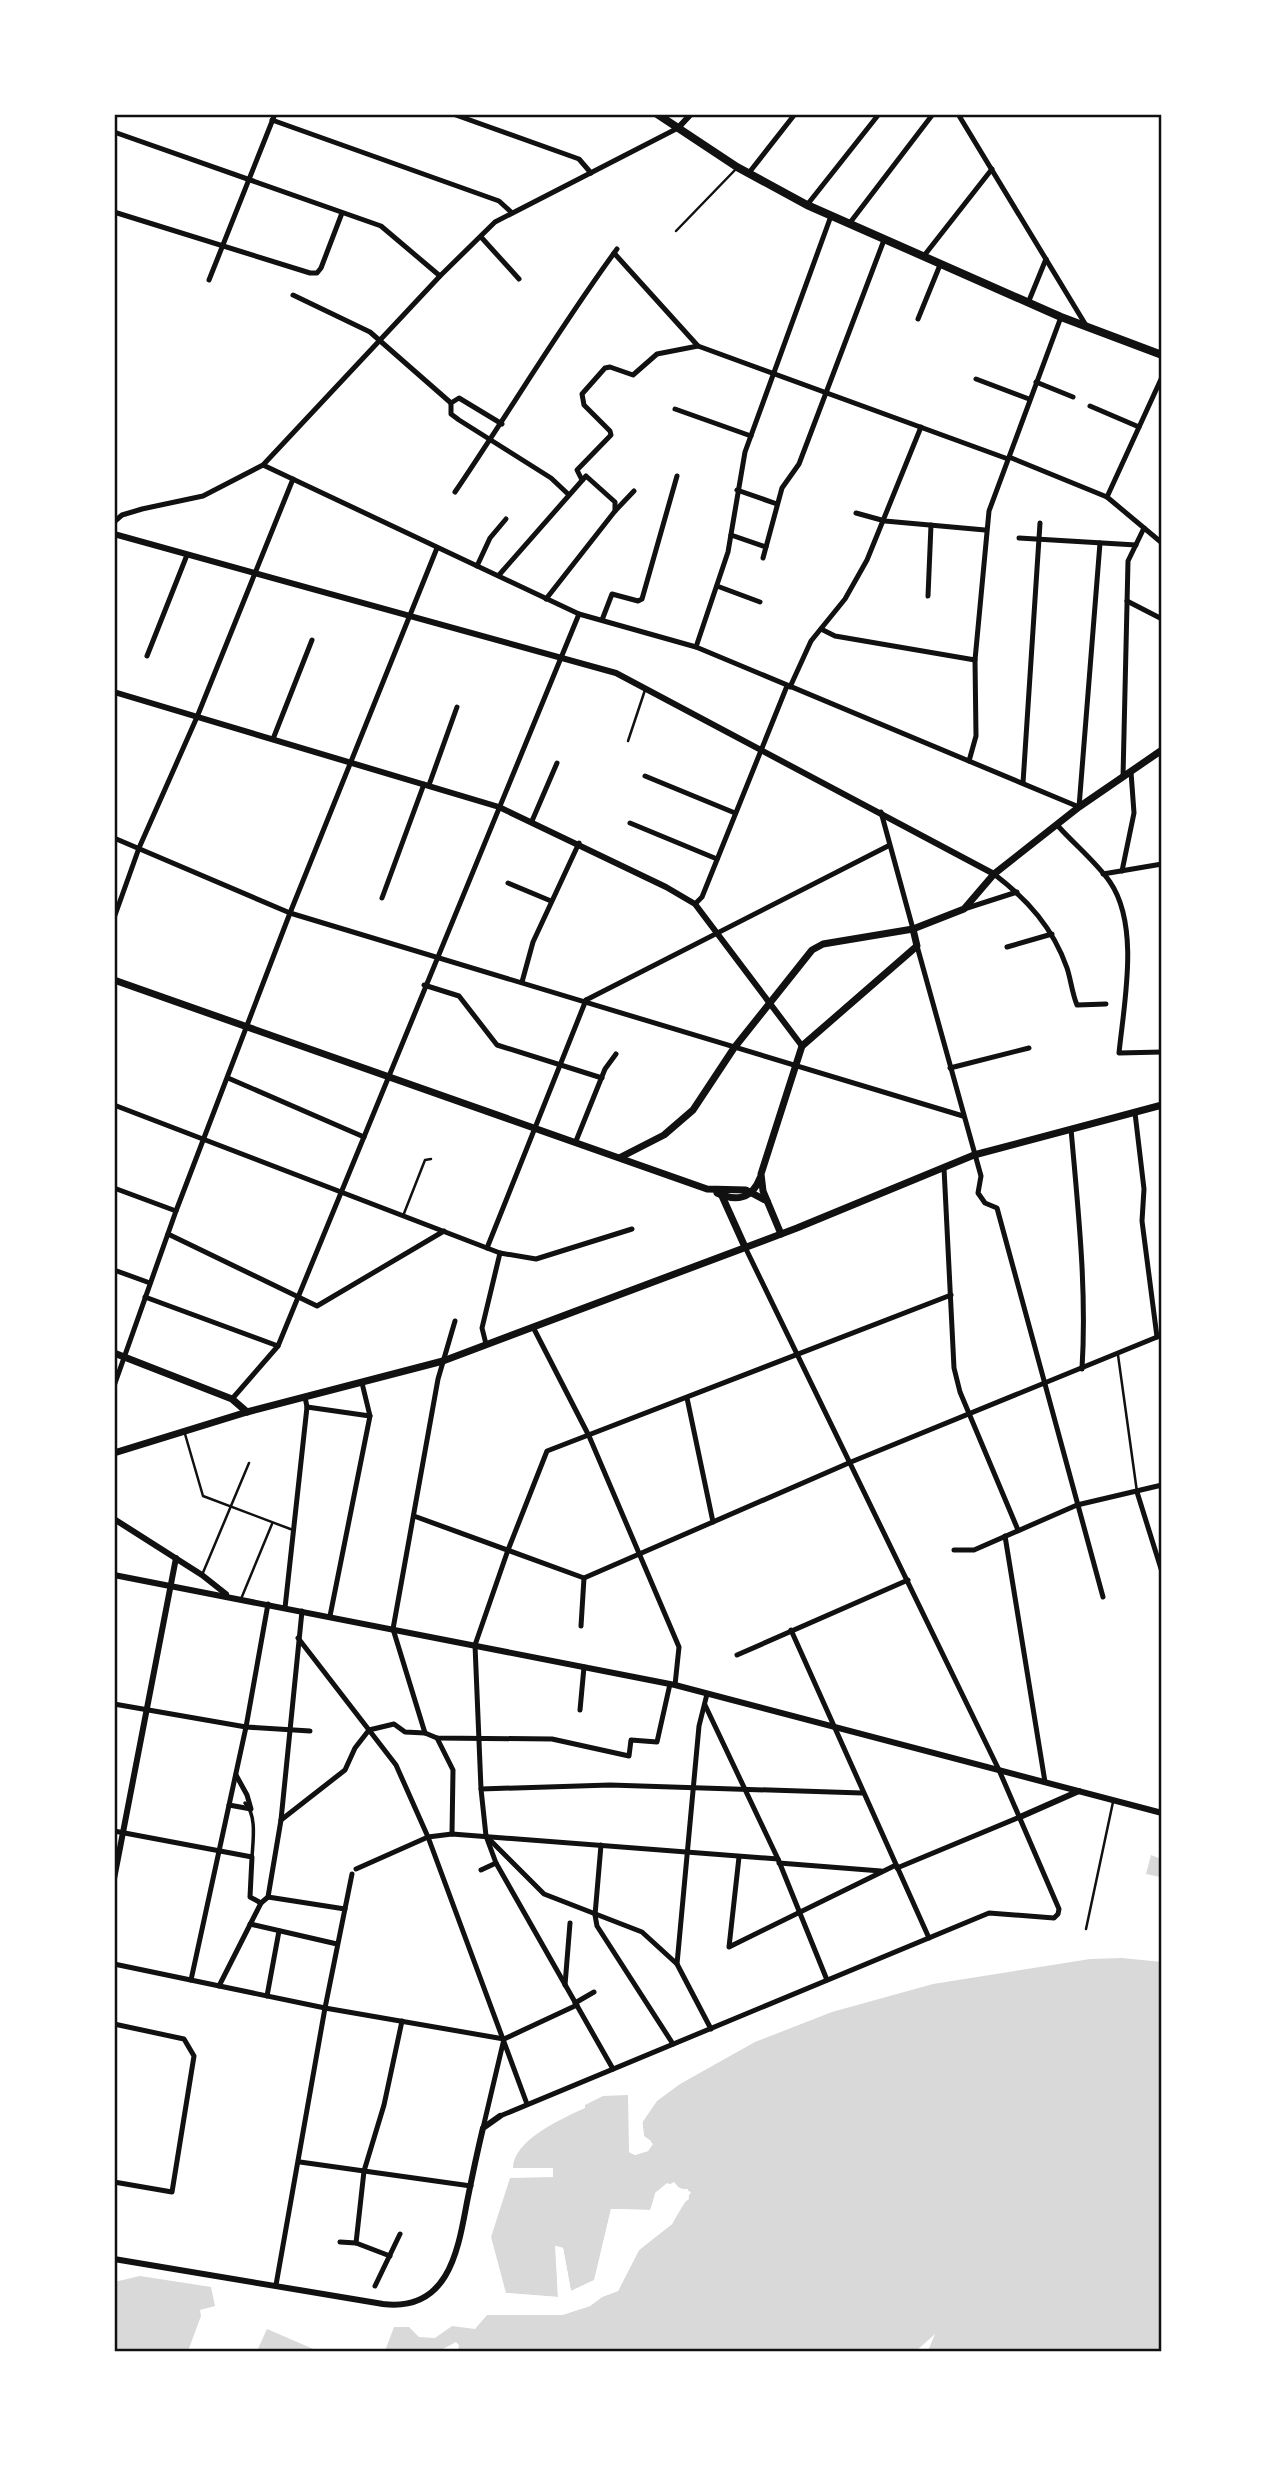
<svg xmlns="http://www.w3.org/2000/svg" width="1276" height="2465" font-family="'PT Sans',sans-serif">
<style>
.water{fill:#d9d9d9}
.pier{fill:#fff}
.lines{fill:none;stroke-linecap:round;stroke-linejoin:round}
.service{stroke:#111;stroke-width:2.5}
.pedestrian{stroke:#111;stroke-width:3.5}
.minor{stroke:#111;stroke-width:5}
.tertiary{stroke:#111;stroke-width:6}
.secondary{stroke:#111;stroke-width:7}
.primary{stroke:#111;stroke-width:8}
.neatline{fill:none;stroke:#111;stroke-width:2.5}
</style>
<rect width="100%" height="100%" fill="#fff"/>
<g class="water">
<path d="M1151,1855l10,4 -1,18 -14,-3z"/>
<path d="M1122,1958l40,4v389h-234l7,-17 -19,17h-458l1,-6 -3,-3 -17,9h-54l9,-24h15l10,10 16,1 17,-12 23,3 12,-14h75l28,-9 12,-9 16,-6 21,-41 33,-26 19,-32 -24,-9 -12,10 -4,17 -40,-1 -16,71 -24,11 -8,-43 -7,-2 2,51 -52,-4 -15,-56 19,-59 43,-1v-9h-40c0,-28 50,-50 72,-60v-3l18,-9 25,-1 1,57 6,3 13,-4 3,-10 -7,-5 -2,-13 15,-22 23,-17 75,-42 77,-30 101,-28 157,-25z"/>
<path d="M140,2276l71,11 4,19 -15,4 1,6 -13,35h-74v-69z"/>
<path d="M267,2329l51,22h-61z"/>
</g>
<g class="pier">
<path d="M642,2117l2,19 9,8 -5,7 -13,4 -6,-3v-16l3,1 1,14h9l7,-7 -7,-8z"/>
<path d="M674,2182l6,7h8l1,10 -8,6 -9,19 -33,26 -21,41 -16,6 -12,9 -28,9 -81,-1 44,-4h47l44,-22 20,-40 33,-27 17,-29 -17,-5 -11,9 -6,17 -38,-1 -18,71 -27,10 -10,-44 4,37 -3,14 -55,-4 3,-3 50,4 -3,-51 8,2 8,43 23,-11 17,-71 39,1 6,-18z"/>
</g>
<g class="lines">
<g class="service">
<path d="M676,231l59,-61"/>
<path d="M628,741l17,-51"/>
<path d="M403,1216l22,-56 6,-1"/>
<path d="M1118,1355l19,137"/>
<path d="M185,1434l18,62 90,34"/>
<path d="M202,1575l47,-112"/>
<path d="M241,1599l31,-75"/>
<path d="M1086,1929l27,-127"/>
</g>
<path class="pedestrian" d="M245,1803c12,12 8,37 7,54"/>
<g class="minor">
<path d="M453,114l126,45 12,14"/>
<path d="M958,114l129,213"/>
<path d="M272,120l227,81 12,11"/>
<path d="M114,132l267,94 59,50"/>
<path d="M748,174l47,-60"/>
<path d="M807,205l72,-91"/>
<path d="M114,212l196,61h7l4,-5 21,-55"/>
<path d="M849,224l84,-110"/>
<path d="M481,237l38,42"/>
<path d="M614,253l84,93 310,113"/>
<path d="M923,257l69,-88"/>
<path d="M209,280l66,-166"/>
<path d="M293,295l77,37 81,71"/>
<path d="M1028,303l18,-44"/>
<path d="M918,319l22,-54"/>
<path d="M976,379l53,20"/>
<path d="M1036,382l37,15"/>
<path d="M1090,406l49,21"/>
<path d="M675,409l76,27"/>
<path d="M502,424l-43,-26 -8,5v11l8,6 92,58 17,16"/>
<path d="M1009,457l98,40 55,46"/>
<path d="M263,465l316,149 117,33 383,160 21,-264"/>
<path d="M582,480l-5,-10 34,-35 -1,-4 -26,-26 -2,-11 23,-26 5,-1 23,8 24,-21 41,-8"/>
<path d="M737,490l40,14"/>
<path d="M455,492c55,-81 104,-164 162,-243"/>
<path d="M1107,497l55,-120"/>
<path d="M856,513l29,8 100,9"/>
<path d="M114,522l8,-7 20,-6 61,-13 60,-31 177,-189 55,-54 183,-94"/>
<path d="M731,535l35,12"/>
<path d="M1019,538l117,7"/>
<path d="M763,558l19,-70 17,-24 85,-224"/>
<path d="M477,566l13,-28 16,-19"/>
<path d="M499,575l87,-99 29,26v9"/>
<path d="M717,586l43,16"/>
<path d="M928,596l3,-71"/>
<path d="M546,599l69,-88 19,-20"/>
<path d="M1127,601l35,18"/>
<path d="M602,620l10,-26 26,7 4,-2 35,-123"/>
<path d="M821,629l14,7 140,24"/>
<path d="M696,647l32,-95 17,-100 86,-236"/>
<path d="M147,656l40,-101"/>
<path d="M790,687l21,-46 34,-42 22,-39 54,-133"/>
<path d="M273,739l39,-99"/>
<path d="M969,761l7,-25 -1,-76 14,-149 72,-194"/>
<path d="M645,776l90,37"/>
<path d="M1123,777l5,-216 16,-33"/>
<path d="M1023,783l17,-260"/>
<path d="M429,785l28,-78"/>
<path d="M881,812l32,117"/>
<path d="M532,821l25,-58"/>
<path d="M630,823l87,36"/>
<path d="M1058,826c16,18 38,36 52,56 30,44 14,121 9,171l43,-1"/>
<path d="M114,838l176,75 673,203"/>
<path d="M1122,871l12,-58 -3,-41"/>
<path d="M994,874c34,26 59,54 73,94 4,12 5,25 10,37l29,-1"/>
<path d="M1103,874l59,-10"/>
<path d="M508,883l43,18"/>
<path d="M382,898l42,-114"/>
<path d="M695,904l7,-7 85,-211"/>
<path d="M964,909l53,-17"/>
<path d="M114,918l25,-70 58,-131 96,-238"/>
<path d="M917,946l64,230 -3,17 7,10 12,5 106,389"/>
<path d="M1007,947l45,-13"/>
<path d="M522,982l11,-40 46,-99"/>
<path d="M424,985l35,11 38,49 105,33"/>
<path d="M586,1000l302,-154"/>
<path d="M950,1068l79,-20"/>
<path d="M228,1078l136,59"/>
<path d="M114,1105l386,148 36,6 96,-30"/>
<path d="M1135,1113l9,76 -2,32 15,116"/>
<path d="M1071,1129c7,80 16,160 11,240"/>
<path d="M576,1141l29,-72 11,-15"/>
<path d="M944,1168l10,200 6,24 58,138"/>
<path d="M114,1188l62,23"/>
<path d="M168,1234l149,72 127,-75"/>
<path d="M487,1248l99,-248"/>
<path d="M114,1270l36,13"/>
<path d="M145,1297l133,49"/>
<path d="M533,1327l56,109 90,211 -4,38"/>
<path d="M486,1344l-4,-16 18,-75"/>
<path d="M114,1386l62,-175 114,-298 147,-365"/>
<path d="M687,1398l26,124"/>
<path d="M232,1399l46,-53 301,-732"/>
<path d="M307,1407l63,9"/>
<path d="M1137,1492l25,80"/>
<path d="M414,1516l170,62 267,-116 311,-127"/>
<path d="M1005,1536l40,246"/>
<path d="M954,1550h20l103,-45 85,-20"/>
<path d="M285,1608l22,-201 -2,-10"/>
<path d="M330,1616l40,-200 -8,-33"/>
<path d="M581,1626l3,-48"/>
<path d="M791,1630l138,308"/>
<path d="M298,1638l98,127 32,72 99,267"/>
<path d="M737,1655l171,-75"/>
<path d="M707,1694l-8,32 -22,238 34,65"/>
<path d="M114,1704l132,23 64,4"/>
<path d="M705,1705l73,154 49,121"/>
<path d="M580,1710l4,-43"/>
<path d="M425,1733l-32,-104 45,-250 17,-58"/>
<path d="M437,1738l16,32 -1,64"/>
<path d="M481,1789l129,-4 252,8"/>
<path d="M229,1805l22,4 -4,-14 -11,-20"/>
<path d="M281,1820l64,-50 10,-22 14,-18 25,-6 11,8 20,1 12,5 115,1 77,17 2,-16 26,2 13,-58"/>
<path d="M114,1831l138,26 -2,40 11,6"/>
<path d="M488,1838l56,56 98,38 35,32"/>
<path d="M601,1845l-6,70 2,11 76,118"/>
<path d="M739,1857l-10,90 167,-82"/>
<path d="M779,1863l102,8"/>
<path d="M897,1868l123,-51"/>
<path d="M356,1869l72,-32 24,-3 326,25"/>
<path d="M481,1870l15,-7"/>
<path d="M268,1897l77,12"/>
<path d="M250,1924l87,20"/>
<path d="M114,1964l211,44 179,31"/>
<path d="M191,1980l55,-253 22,-123"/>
<path d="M565,1985l5,-62"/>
<path d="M219,1986l42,-83 7,-6 13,-77 21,-209"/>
<path d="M267,1996l12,-65"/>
<path d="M575,2003l19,-11"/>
<path d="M114,2024l70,15 10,17 -22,136 -58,-10"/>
<path d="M504,2039l73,-34"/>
<path d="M613,2069l-117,-206 -10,-27 -5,-47 -6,-144 33,-95 39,-99 404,-156"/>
<path d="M500,2116l489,-203 65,5 4,-4 1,-5 -60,-139 -254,-523"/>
<path d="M483,2128l21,-89"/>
<path d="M300,2162l171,24"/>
<path d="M340,2242l16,1"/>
<path d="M390,2256l-34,-13 8,-72 20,-66 18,-84"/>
<path d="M276,2285l49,-277 27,-134"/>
<path d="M375,2286l25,-52"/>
</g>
<g class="tertiary">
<path d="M678,128l13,-14"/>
<path d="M114,534l502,139 378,201"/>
<path d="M114,692l385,115 167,80 29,17 107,142"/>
<path d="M114,1519l88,56 24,19"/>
<path d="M114,1575l561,110 487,128"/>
<path d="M1020,1817l59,-26"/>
<path d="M114,1879l62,-321"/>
<path d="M114,2259l269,45c66,8 75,-54 84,-102 5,-25 10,-49 16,-74l17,-12"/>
</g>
<g class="secondary">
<path d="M114,980l593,209 39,1 21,11"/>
<path d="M621,1157l43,-22 29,-25 41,-62 78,-98 11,-6 90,-15 51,-20 30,-35 85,-67 83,-57"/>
<path d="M717,1193c19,9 35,6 43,-15"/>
<path d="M722,1196l23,51"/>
<path d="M781,1234l-18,-43 -2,-17 41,-128 115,-100 -4,-17"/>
<path d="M114,1353l118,46 15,13"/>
<path d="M114,1453l133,-41 196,-51 354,-133 177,-73 188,-50"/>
</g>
<path class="primary" d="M657,114l80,53 70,38 254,112 101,38"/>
</g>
<rect width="1276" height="2465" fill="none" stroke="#ffffff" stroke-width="231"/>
<rect x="116" y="116" width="1044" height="2234" class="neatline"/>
</svg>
